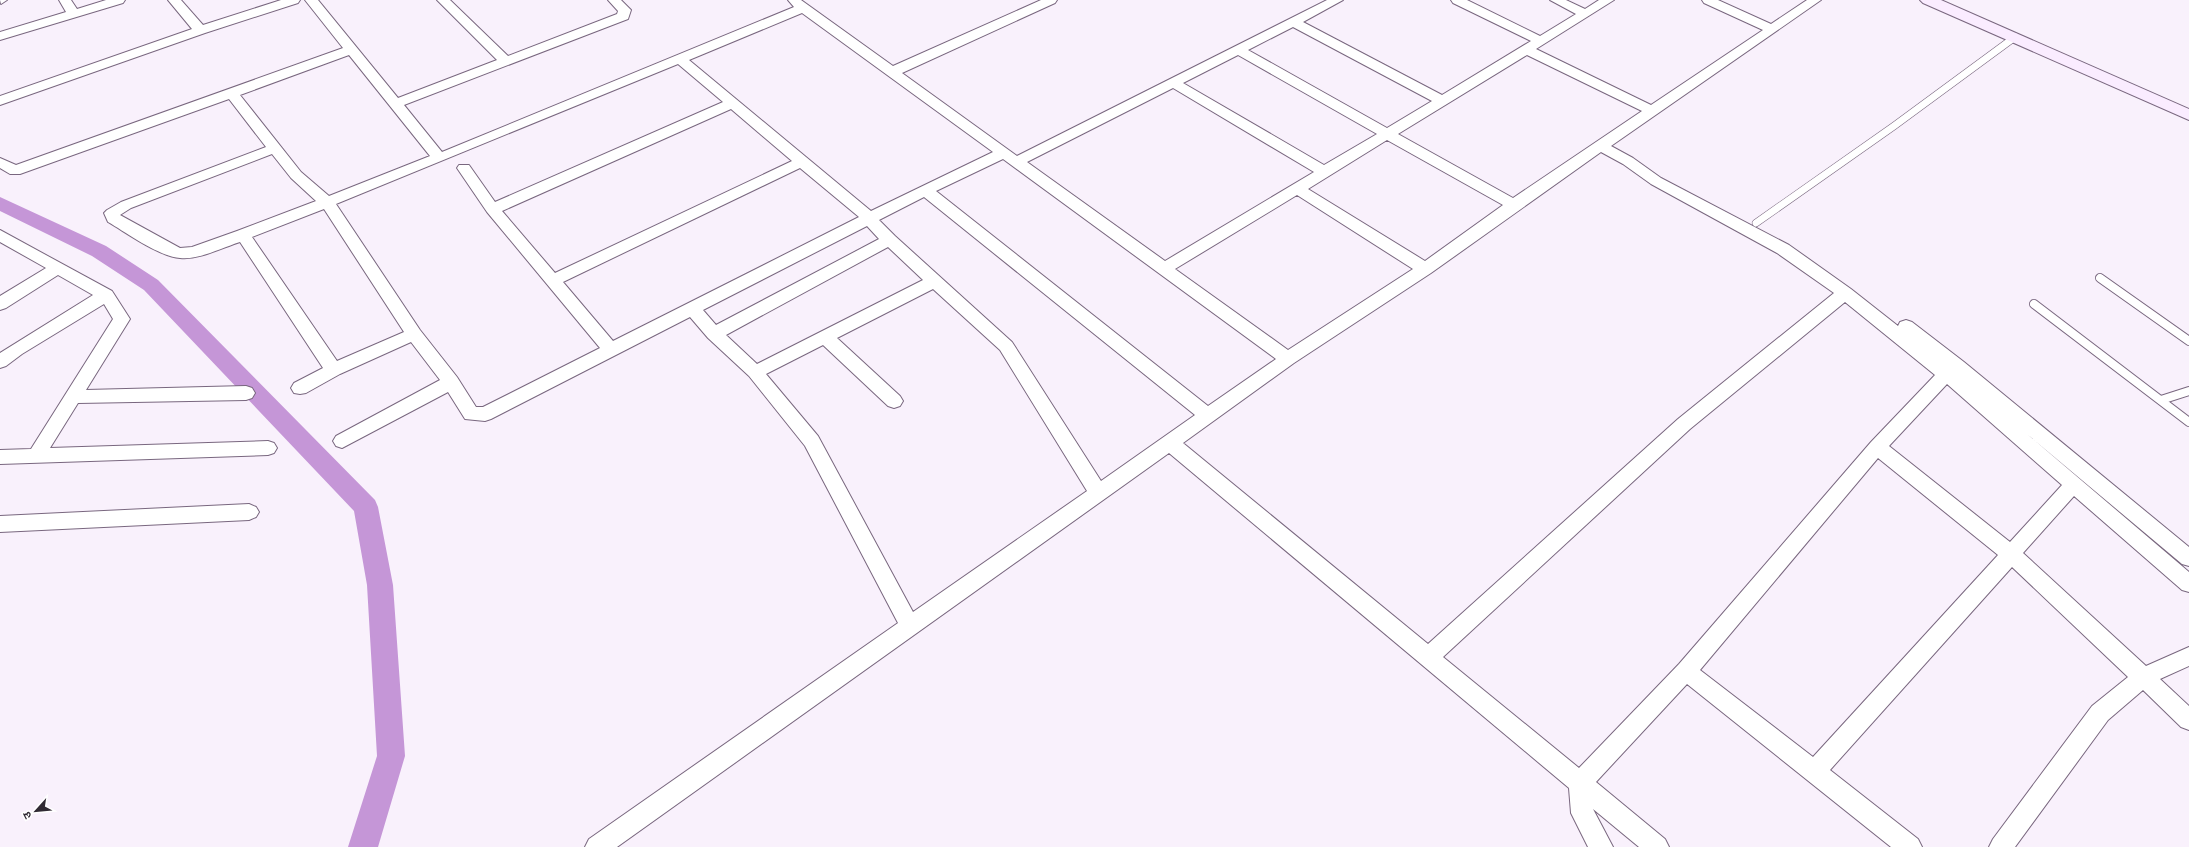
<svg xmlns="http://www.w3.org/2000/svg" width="2189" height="847" font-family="'Work Sans','Noto Sans Devanagari',sans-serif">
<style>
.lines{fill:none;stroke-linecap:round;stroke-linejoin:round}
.canal{fill:#c596d7;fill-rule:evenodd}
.lane-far1-casing{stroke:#79677f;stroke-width:8}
.lane-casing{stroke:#79677f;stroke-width:10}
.street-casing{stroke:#79677f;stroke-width:2}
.secondary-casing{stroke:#79677f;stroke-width:2}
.lane-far1{stroke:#fff;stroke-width:7}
.lane{stroke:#fff;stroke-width:8}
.street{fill:#fff;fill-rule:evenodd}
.secondary{fill:#faecff;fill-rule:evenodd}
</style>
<rect width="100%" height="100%" fill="#f9f1fc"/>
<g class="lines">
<path class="canal" d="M0,197l106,49 52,34 217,220 3,7 15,78 12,171 -27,91h-30l29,-91 -10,-171 -13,-74 -210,-221 -52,-34 -92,-45z"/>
<defs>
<path id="lane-far1" d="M1756,223l138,-97 121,-89"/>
<g id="lane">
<path d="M2100,278l89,63"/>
<path d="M2034,304l155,118"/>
<path d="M2161,400l28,-9"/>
</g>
<g id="street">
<path d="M0,0h7l-6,4z"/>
<path d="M59,0h12l6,9 29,-9h19l-2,3 -123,37v-8l66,-20z"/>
<path d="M168,0h13l22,25 78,-25h19l-2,3 -93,30 -205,72v-9l192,-67z"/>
<path d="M305,0h13l80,98 99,-38 -60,-60h13l58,56 109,-42 1,-3 -10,-11h13l10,10 -3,9 -224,86 38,47 352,-145 -6,-7h13l92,66 148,-66h16l-2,3 -153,70 115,83 310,-156h16l-40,22 139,73 89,-54 -78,-38 -2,-3h16l73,36 36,-22 -26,-14h16l19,9 14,-9h15l-78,49 115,56 112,-75 -59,-27 -2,-3h16l53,24 36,-24h14l-210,146 22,12 28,20 128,67 62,44 47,37 2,-4 6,-2 6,2 52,40 225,185v19l-7,-2 -155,-130 162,138v20l-7,-2 -108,-94 -51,57 123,113 43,-19v19l-29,13 29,27v24l-8,-3 -38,-37 -35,30 -93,127h-26l4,-8 99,-133 36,-29 -116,-110 -182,203 88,69 4,8h-31l-204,-163 -91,98 69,57 4,8h-30l-46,-38 20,38h-25l-17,-34 -2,-25 -400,-335 -552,394h-32l4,-8 309,-216 -93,-177 -56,-70 -41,-38 -18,-21 -199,102 -6,2 -20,-2 -17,-27 -106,56 -6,-2 -3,-5 3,-5 104,-56 -29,-38 -71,32 -34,19 -6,1 -6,-1 -3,-5 3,-5 29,-15 -83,-126c-19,6 -41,18 -60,16 -22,-2 -53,-25 -72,-36l-4,-9 3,-3 14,-8 145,-55 -37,-48 -209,75h-10l-10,-6v-10l16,7 327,-117zM802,13l191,139 -122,59 -182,-151zM1293,27l139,74 -45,27 -139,-78zM349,55l81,101 -101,40 -28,-24 -61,-77zM1238,55l139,79 -53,31 -141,-82zM1527,55l115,56 -129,87 -115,-64zM678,64l45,38 -228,100 -26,-37h-10l-2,3 30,44 113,136 -117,59h-7l-19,-30 -37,-47 -84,-126zM1173,88l141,84 -149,89 -138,-99zM731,109l61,52 -237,112 -53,-62zM1387,140l116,65 -78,56 -117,-72zM1601,152l22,12 28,20 126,69 57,40 -156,126 -250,225 -245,-201 111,-80 137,-90zM272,154l19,24 25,23 -79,30 -45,16 -12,1 -60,-33 11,-7zM1003,159l273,200 -68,47 -272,-215zM800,168l59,49 -246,124 -50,-59zM1297,195l116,74 -125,81 -113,-81zM924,197l271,218 -94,66 -89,-139 -117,-106 -16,-16zM324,209l80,123 -67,29 -85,-124zM867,226l12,13 -163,86 -13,-15zM888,247l35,33 -166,84 -31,-29zM933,289l67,61 87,141 -174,121 -95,-176 -52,-62 57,-29 65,61 6,2 6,-2 3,-5 -3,-5 -63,-58zM1845,302l90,73 -64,67 -192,222 -100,104 -136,-111 247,-228zM1947,384l115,101 -52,57 -121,-96zM1878,458l120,97 -185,202 -113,-87z"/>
<path d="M0,230l112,61 18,28 -44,71 160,-4 6,2 3,5 -3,5 -6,2 -168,3 -28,45 218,-7 6,2 3,5 -3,5 -6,2 -268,9v-14l31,-1 82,-130 -9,-15 -82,50 -16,12 -6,2v-15l93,-58 -35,-20 -52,33 -6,2v-14l46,-28 -46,-26z"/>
<path d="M249,504l7,3 3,5 -3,5 -7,3 -249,12v-16z"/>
</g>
<path id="secondary" d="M1920,0h21l248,109v11l-266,-117z"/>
</defs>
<use href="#lane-far1" class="lane-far1-casing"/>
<use href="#lane" class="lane-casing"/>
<use href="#street" class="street-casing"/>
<use href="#secondary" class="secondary-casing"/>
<use href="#lane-far1" class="lane-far1"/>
<use href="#lane" class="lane"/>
<use href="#street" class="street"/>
<use href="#secondary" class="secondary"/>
</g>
<g transform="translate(36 811) rotate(243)" stroke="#ffffff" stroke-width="3" paint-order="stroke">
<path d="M0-3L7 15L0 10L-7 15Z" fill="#302933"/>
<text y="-6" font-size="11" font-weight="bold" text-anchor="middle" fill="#302933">उ</text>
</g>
</svg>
